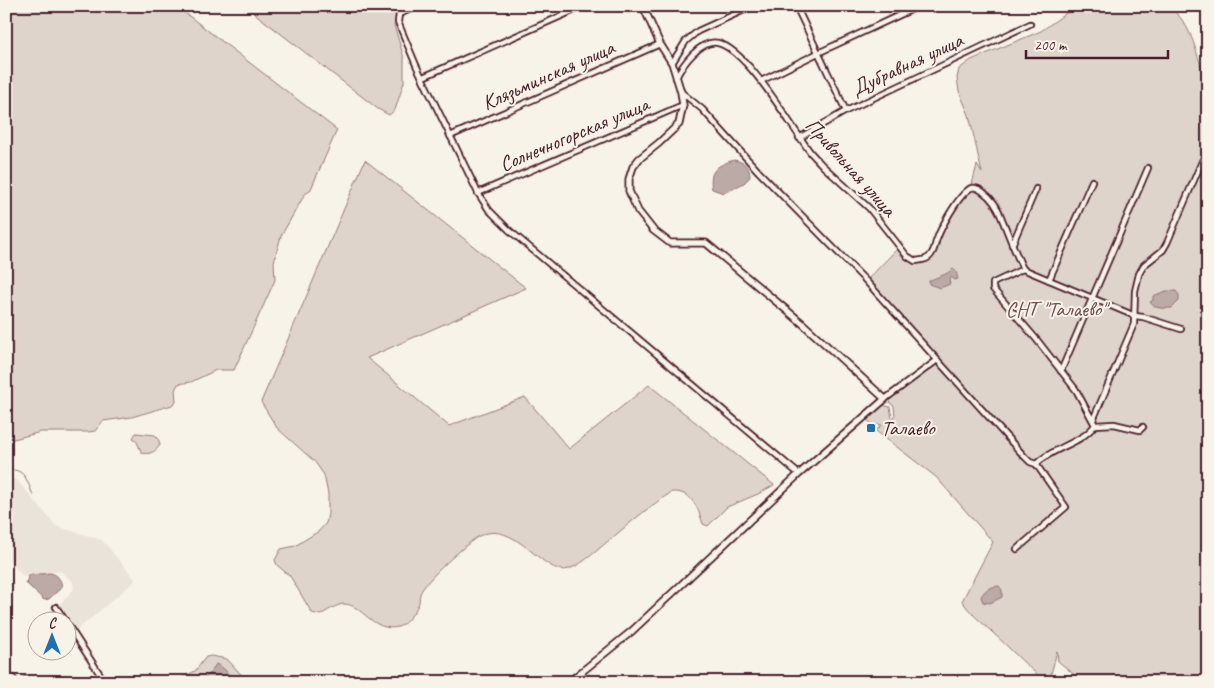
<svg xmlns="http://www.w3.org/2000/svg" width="1214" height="688" font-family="Caveat,sans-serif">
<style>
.built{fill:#eae3da}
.green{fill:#ded4cc;stroke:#947a7c}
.water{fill:#bcaaa7;stroke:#8e7275}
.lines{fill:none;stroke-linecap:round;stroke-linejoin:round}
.stream{stroke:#8e7275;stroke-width:1}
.minor-casing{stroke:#4a1f2b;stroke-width:8}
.tertiary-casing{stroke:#4a1f2b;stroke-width:9}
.trunk-casing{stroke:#4a1f2b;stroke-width:11}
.minor{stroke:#f7f3e8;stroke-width:4.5}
.tertiary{stroke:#f7f3e8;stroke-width:5.5}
.trunk{stroke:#f7f3e8;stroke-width:8}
.poi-dot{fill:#1f6fb2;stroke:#f7f3e8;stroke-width:2}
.labels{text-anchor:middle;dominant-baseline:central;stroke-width:4;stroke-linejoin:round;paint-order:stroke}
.street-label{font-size:21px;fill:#4a1f2b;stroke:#f7f3e8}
.park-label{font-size:21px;fill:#6f4c53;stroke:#f7f3e8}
.poi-label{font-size:21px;fill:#4a1f2b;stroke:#f7f3e8;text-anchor:start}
</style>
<rect width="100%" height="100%" fill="#f7f3e8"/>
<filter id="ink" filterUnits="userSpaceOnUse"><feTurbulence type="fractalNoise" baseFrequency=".02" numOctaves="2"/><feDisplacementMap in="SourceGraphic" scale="10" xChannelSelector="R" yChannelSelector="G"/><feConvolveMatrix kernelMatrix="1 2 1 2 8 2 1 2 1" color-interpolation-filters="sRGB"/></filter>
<g filter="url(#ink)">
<path class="built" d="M9,478l8,2 39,46 46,14 33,39v2l-58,49 -19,-24 16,-17 -1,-7 -13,-11 -36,6 -18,-20v-77z"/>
<g class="green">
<path d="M6,6h170l161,124 -27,61 -5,3 -24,42 -7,26 1,18 -41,90h-18l-25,12 -13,2 -3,6 1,11 -4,4 -40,12 -29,4 -8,10 -7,1h-47l-35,9z"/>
<path d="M245,6h155l-6,19 10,33v24l-9,28 -6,5 -11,-6z"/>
<path d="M1085,6h82c28,17 29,54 41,80v596h-125l-25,-21 -1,-10 -6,23 -6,7c-19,-15 -35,-33 -54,-50 -11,-10 -21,-18 -29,-30l31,-59 -57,-65 -60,-46 6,-6 -10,-1 -5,-4 15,-15 8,2 2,11 3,-3 -1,-9 -9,-7 51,-38 -70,-80 33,-34 16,14 14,-3 8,-20 22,-39 12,-11 6,-23 5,8 -13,-58 -10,-24 -2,-13 2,-9 12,-9 70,-29 28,-20z"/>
<path d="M365,160l161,128 -159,70 82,68 76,-29 44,52 80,-64 125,100 -16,9 -31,13 -19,19 -5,-2c-5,-16 -11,-33 -31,-32 -21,13 -41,30 -60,46 -13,10 -27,25 -43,31 -25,9 -54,-52 -90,-33 -12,7 -55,45 -59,58 -1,3 0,8 -2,11 -3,7 -13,20 -20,22 -25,6 -36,-23 -54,-23 -9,1 -16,7 -24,11l-8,-2 -22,-37 -13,-11 -2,-5 6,-11 14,-3 24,-15 7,-8 2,-9v-20l-4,-19 -9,-13 -38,-34 -16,-26z"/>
<path d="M136,433l19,2 3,3 2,7c-4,6 -10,10 -18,8l-6,-13 -3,-2z"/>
<path d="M211,656l16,3 21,23h-74l21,-11 11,-14z"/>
</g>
<g class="water">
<path d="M734,160c10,2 16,6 16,17l-6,6 -20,10 -12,-4c-4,-19 6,-24 22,-29z"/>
<path d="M953,269l3,3 2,7 -3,1 -4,-3 -2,4 1,3 -10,4 -11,-4v-3c9,-5 16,-5 24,-12z"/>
<path d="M1166,291h10l3,4v6l-7,7c-8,0 -17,2 -22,-6l3,-2v-4z"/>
<path d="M50,573c7,1 11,6 12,14l-13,12 -5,1 -16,-15 -2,-2 2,-6 2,-2z"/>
<path d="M999,586l3,4v7l-12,6 -7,-1 -2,-5c3,-7 10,-11 18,-11z"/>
<path d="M216,664c10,4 12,11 20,18l-33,-2 8,-8z"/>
</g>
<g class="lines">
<path class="stream" d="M6,463l6,7c14,0 16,14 21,25"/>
<defs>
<g id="minor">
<path d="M400,6l-2,16 18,43 62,128 11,17 20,20 290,244"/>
<path d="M796,6l50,105"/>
<path d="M399,14l19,-8"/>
<path d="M672,63l14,-22 12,-10 55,-25"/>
<path d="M423,77l161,-71"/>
<path d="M676,78c6,-13 25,-39 42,-35 31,8 73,84 93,110l12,13 46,42 38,48 8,5c7,-1 14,-1 17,-8 3,-4 3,-10 5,-14 4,-12 21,-42 31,-49 4,-4 10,-2 14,1 10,7 16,16 20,28 7,17 13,33 21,50l-30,14v6l44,51 39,50 19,35c-14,19 -42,22 -59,39"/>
<path d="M761,81l57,-28 101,-47"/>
<path d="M681,92l21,17 57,63 107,109 158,175 6,6 6,2 30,43 -49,42"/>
<path d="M450,136l210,-92"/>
<path d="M799,138l47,-27 184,-87"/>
<path d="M478,193l205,-88"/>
<path d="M1012,245l24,-56"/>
<path d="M1023,269l112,47 8,1 38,12"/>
<path d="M1049,280l43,-99"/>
<path d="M1061,371l87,-203"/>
<path d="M885,399l51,-38"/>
<path d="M1093,420l41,-96 1,-33 4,-17 5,-9 19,-15 4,-7 36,-84"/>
<path d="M1095,425l19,-1 26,6 3,-3"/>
<path d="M56,607l9,13"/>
<path d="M68,625l37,57"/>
<path d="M25,680l1,2"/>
</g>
<path id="tertiary" d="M569,682l63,-51 167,-157 86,-75 -83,-76 -96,-80h-36l-17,-13 -15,-19 -9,-20v-12l4,-12 6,-8 20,-16 20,-19 4,-19 -2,-13 -9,-29 -12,-19 -17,-38"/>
<path id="trunk" d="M6,673l8,9"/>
</defs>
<use href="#minor" class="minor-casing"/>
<use href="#tertiary" class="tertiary-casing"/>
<use href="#trunk" class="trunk-casing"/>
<use href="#minor" class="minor"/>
<use href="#tertiary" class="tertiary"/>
<use href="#trunk" class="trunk"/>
</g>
</g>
<rect class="poi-dot" x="866" y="423" width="10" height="10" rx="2.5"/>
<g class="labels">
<g class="street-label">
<text transform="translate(907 64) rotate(-25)">Дубравная улица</text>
<text transform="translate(548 75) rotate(-24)">Клязьминская улица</text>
<text transform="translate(574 134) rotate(-23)">Солнечногорская улица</text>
<text transform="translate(851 167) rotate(48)">Привольная улица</text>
</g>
<g class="park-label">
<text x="1056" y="309">СНТ "Талаево"</text>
</g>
<g class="poi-label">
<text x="881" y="428">Талаево</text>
</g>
</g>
<rect width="1214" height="688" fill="none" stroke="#f7f3e8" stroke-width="25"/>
<rect x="12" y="12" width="1189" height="663" fill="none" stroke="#4a1f2b" stroke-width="2" filter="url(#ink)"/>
<g transform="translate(52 636)"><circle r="24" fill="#f7f3e8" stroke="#b29e9c"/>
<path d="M0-4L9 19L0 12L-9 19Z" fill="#1f6fb2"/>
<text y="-8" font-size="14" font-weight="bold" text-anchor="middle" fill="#4a1f2b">С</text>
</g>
<path d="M1026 50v8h142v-8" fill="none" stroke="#4a1f2b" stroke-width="2.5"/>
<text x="1034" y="50" font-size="15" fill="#4a1f2b" stroke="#f7f3e8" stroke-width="4" paint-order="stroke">200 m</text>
</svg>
